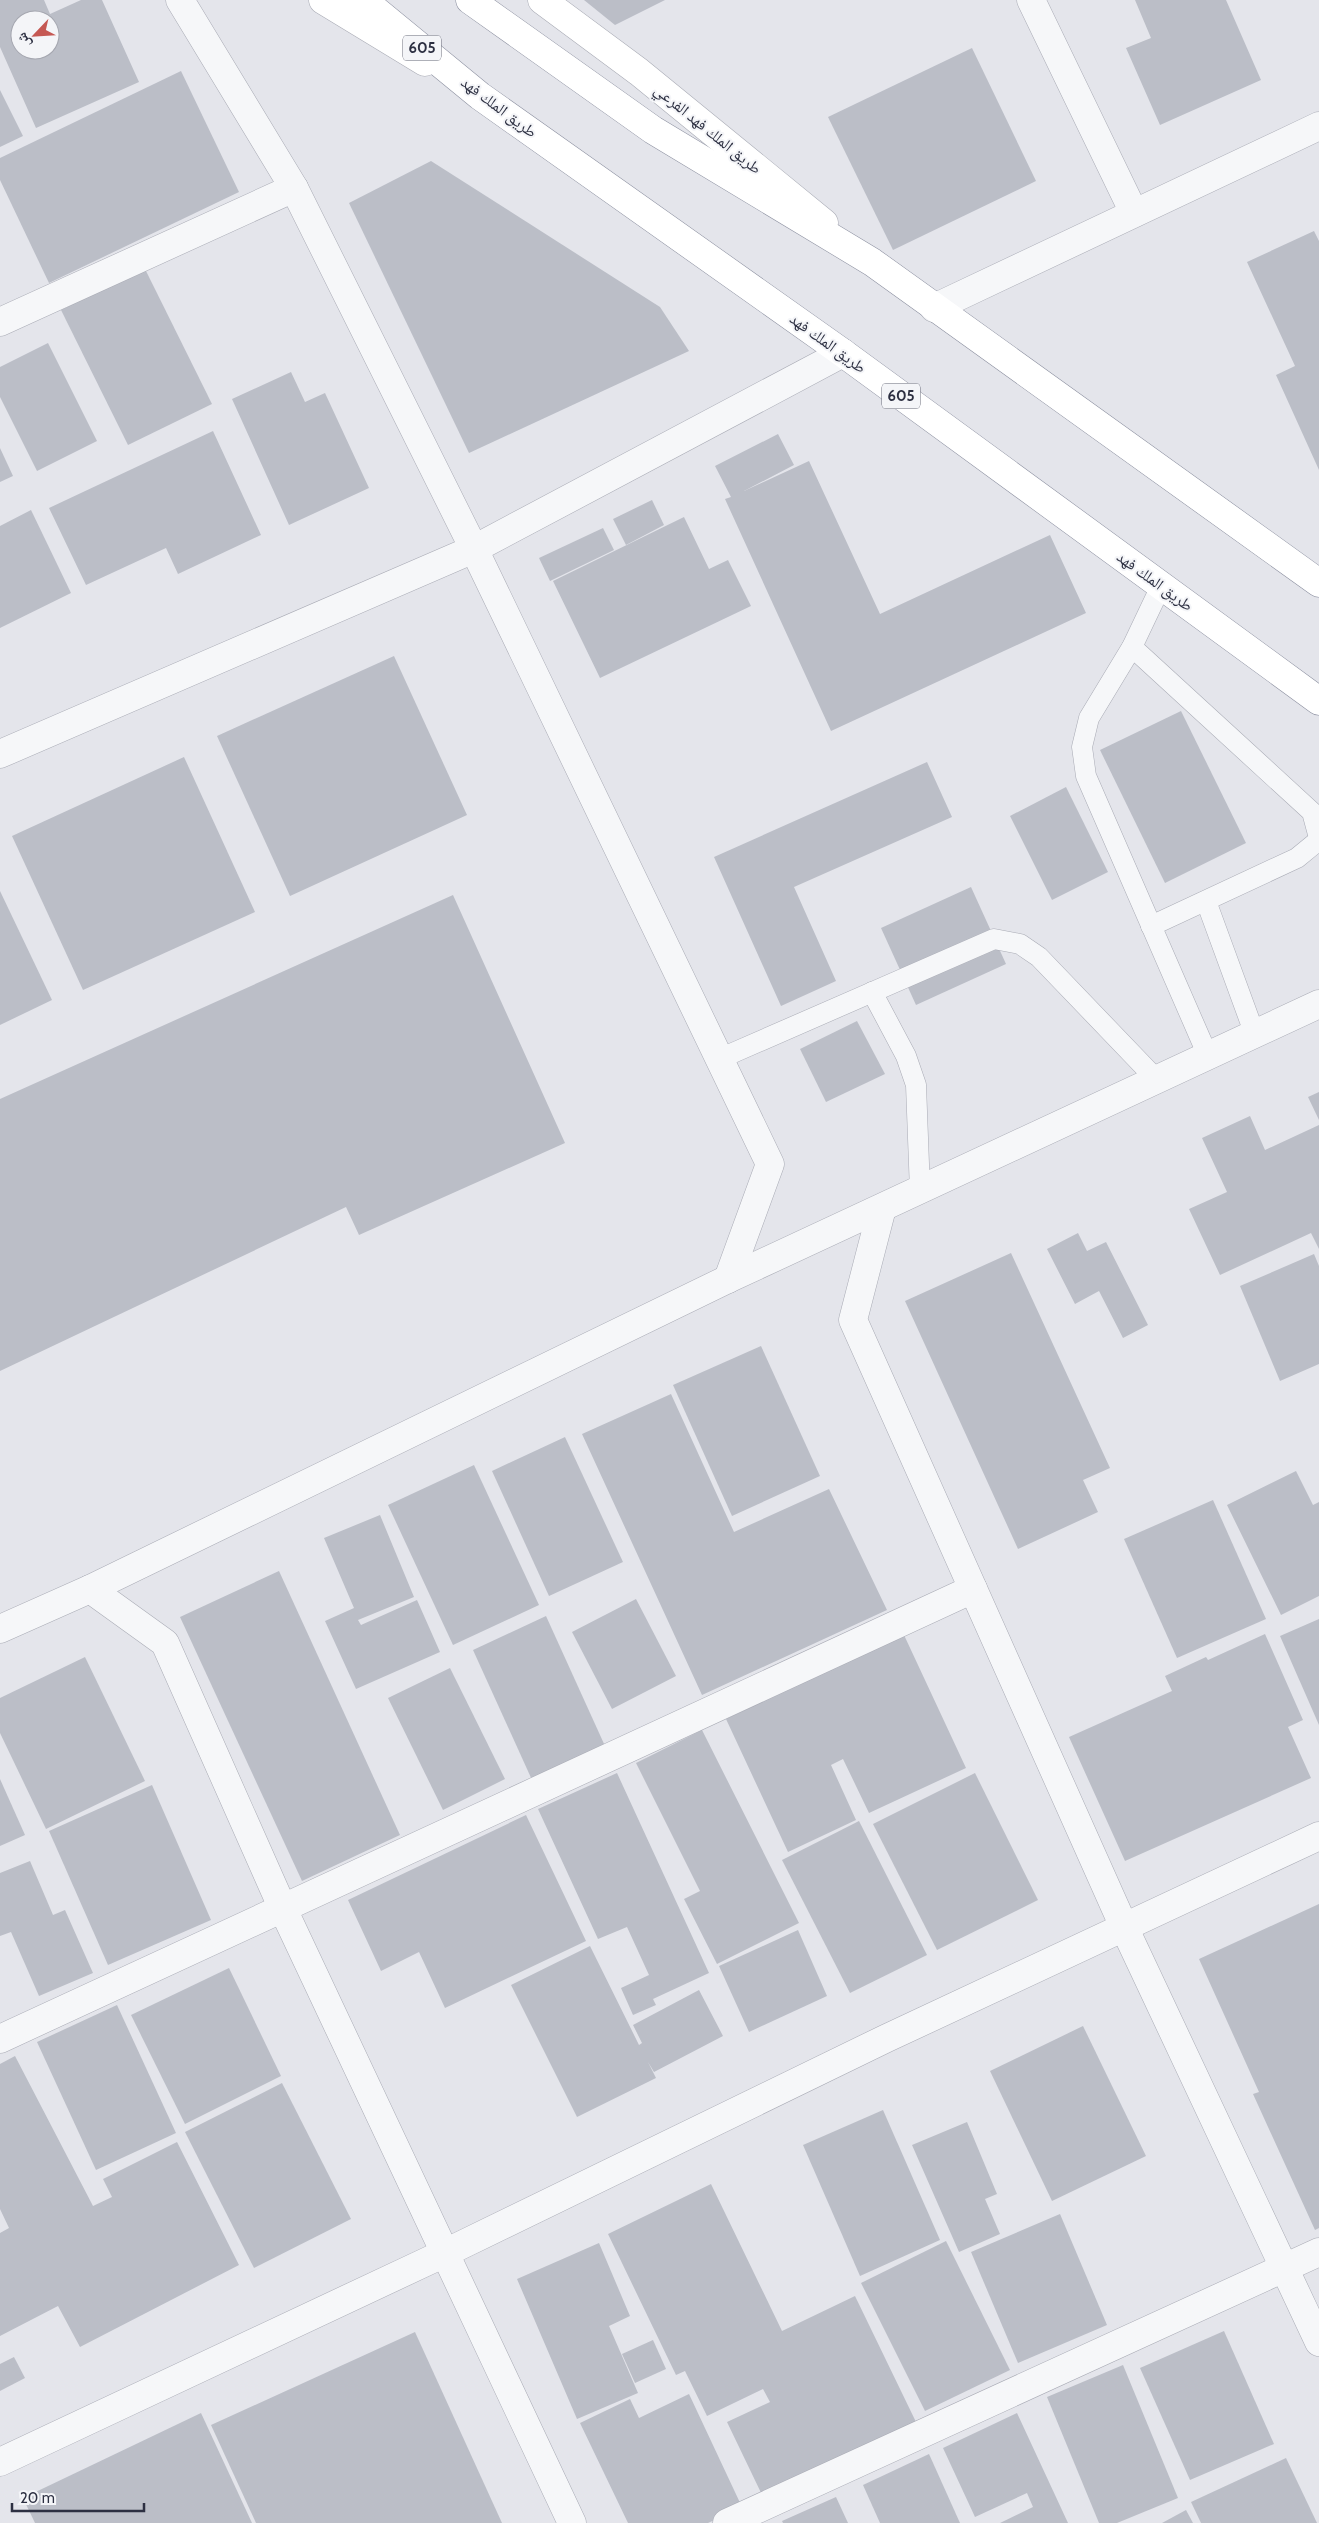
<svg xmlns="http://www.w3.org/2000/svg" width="1319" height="2523" font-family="Cabin,'Noto Naskh Arabic',sans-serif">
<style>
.building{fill:#bbbec7;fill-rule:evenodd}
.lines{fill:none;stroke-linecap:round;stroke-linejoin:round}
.service-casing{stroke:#a9abb5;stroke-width:21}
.minor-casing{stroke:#a9abb5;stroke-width:29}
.tertiary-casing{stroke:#a9abb5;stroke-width:29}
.secondary-casing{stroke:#a9abb5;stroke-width:29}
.motorway-casing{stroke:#8c90a0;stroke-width:29}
.service{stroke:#f6f7f9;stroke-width:20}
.minor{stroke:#f6f7f9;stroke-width:28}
.tertiary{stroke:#f6f7f9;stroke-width:28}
.secondary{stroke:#fff;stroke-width:28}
.motorway{stroke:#fff;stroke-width:28}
.labels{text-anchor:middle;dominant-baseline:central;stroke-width:4;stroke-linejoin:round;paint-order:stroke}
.shield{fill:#f4f5f8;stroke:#696b79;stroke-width:1}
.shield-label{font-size:15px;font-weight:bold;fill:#2d3042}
.street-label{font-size:16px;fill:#2d3042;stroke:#f4f5f8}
</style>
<rect width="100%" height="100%" fill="#e4e5eb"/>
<g class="building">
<path d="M0,0h44l6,14 31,-14h21l37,82 -103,46 -36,-81zM20,20h30v30h-30z"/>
<path d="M584,0h81l-50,25z"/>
<path d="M1135,0h91l35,80 -101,45 -34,-77 25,-10z"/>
<path d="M972,48l64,133 -143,69 -65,-133z"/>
<path d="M181,71l58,121 -190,91 -49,-103v-22z"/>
<path d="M0,90l23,46 -23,11z"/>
<path d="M431,161l229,146 29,44 -220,102 -120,-250z"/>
<path d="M1314,231l5,10v229l-43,-95 19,-9 -48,-104z"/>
<path d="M145,269l67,135 -84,41 -67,-135z"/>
<path d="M48,343l49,98 -60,30 -37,-74v-30z"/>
<path d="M291,372l14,30 20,-9 44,95 -80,37 -57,-126z"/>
<path d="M213,431l48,104 -83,39 -12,-26 -80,37 -37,-77z"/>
<path d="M778,434l16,31 -50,26 65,-30 71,153 170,-79 36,78 -255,118 -106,-232 6,-2 -16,-31z"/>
<path d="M0,448l13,28 -13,6z"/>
<path d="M652,500l12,25 -38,20 -13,-26z"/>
<path d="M31,510l40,83 -71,35v-102z"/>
<path d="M684,517l25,52 19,-9 23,46 -151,72 -47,-97z"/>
<path d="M603,528l11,22 -64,31 -11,-23z"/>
<path d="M394,656l73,159 -177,81 -73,-160z"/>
<path d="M1181,711l65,132 -81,40 -65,-133z"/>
<path d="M184,757l71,155 -172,78 -71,-154z"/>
<path d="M927,762l25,55 -158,70 42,94 -55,25 -67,-149z"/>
<path d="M1066,787l42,85 -56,28 -42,-84z"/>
<path d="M971,887l35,77 -90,41 -35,-77z"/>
<path d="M0,891l52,109 -52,25z"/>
<path d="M453,895l112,248 -206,92 -13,-28 -346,164v-272z"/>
<path d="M857,1021l28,53 -59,28 -26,-53z"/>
<path d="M1319,1092v28l-11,-23z"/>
<path d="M1250,1116l15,34 54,-25v124l-8,-16 -91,42 -31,-66 38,-17 -25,-54z"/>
<path d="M1078,1233l9,18 19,-9 42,83 -25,13 -24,-47 -24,13 -28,-55z"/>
<path d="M1011,1253l99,215 -27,12 15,32 -80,37 -113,-248z"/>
<path d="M1314,1254l5,12v98l-39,17 -40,-95z"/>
<path d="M761,1346l59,130 -88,40 -59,-131z"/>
<path d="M671,1394l63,138 95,-43 58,121 -185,85 -120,-261z"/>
<path d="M565,1437l58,125 -74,34 -57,-125z"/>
<path d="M474,1465l65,140 -86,40 -65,-140z"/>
<path d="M1296,1471l17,34 6,-3v94l-38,19 -54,-110z"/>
<path d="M1213,1500l53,119 -89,39 -53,-119z"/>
<path d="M380,1515l34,82 -56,23 3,5 56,-25 23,52 -84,37 -31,-68 29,-13 -30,-70z"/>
<path d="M279,1571l121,264 -98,46 -122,-264z"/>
<path d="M636,1599l40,77 -64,33 -40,-77z"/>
<path d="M546,1616l59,130 -73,34 -59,-130z"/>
<path d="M1319,1619v106l-39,-89z"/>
<path d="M1265,1634l38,86 -15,7 23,51 -186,83 -56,-124 103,-46 -7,-15 41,-19 2,3z"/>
<path d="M904,1635l62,133 -97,45 -26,-54 -12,6 25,55 -68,32 -62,-133z"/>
<path d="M85,1657l60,124 -99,48 -46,-96v-35z"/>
<path d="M450,1668l55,111 -62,31 -55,-112z"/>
<path d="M702,1730l97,193 -82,41 -33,-65 16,-8 -64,-128z"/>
<path d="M617,1773l92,200 -56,26 3,6 -23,10 -12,-27 28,-13 -22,-48 -29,12 -60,-130z"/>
<path d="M975,1773l63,127 -101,50 -64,-126z"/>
<path d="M0,1779l25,56 -25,11z"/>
<path d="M152,1785l59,135 -103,45 -59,-134z"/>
<path d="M526,1815l60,126 -141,67 -26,-56 -38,19 -33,-71z"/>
<path d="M859,1821l68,134 -77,38 -68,-133z"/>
<path d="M30,1861l23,54 12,-5 28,63 -54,23 -28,-64 -11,4v-63z"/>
<path d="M1319,1904v324l-4,2 -62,-136 6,-2 -60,-133z"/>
<path d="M798,1930l29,66 -78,36 -30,-66z"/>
<path d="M590,1946l49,99 3,-2 -9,-18 66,-35 24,46 -69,36 -6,-10 8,16 -79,39 -66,-132z"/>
<path d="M229,1968l52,108 -96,48 -54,-109z"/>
<path d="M117,2005l59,128 -80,37 -59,-128z"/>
<path d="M1083,2026l63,130 -94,45 -62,-130z"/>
<path d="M15,2056l78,150 19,-9 -9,-18 74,-37 62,123 -159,82 -22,-41 -58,30v-103l9,-5 -9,-19v-145z"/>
<path d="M282,2083l69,136 -97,49 -69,-136z"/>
<path d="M883,2110l57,130 -80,36 -57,-131z"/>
<path d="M967,2122l30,72 -12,5 15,35 -41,18 -47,-107z"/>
<path d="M711,2184l71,147 73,-35 61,126 -152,77 -37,-77 43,-20 -7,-13 -56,27 -22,-45 -9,4 -68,-141z"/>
<path d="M1060,2214l47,111 -89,38 -47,-111z"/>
<path d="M946,2241l64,129 -85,41 -64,-128z"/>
<path d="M599,2243l31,73 -21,10 29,67 -61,26 -60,-140z"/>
<path d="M1224,2331l50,113 -84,36 -50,-112z"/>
<path d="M415,2332l87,191h-246l-45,-98z"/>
<path d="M653,2340l13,29 -31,14 -13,-29z"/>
<path d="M14,2357l11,21 -25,13v-27z"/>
<path d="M1123,2365l55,133 -61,25h-18l-52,-126z"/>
<path d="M689,2394l53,113 -34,16h-80l-48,-100 50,-24 9,19z"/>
<path d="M201,2413l51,110h-217l-12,-25z"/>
<path d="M1017,2413l51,110h-68l33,-16 -6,-14 -52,24 -32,-69z"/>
<path d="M929,2454l31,69h-80l-17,-38z"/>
<path d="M1286,2458l31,65h-116l-10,-21z"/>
<path d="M836,2497l12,26h-65l-1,-2z"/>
<path d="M1186,2510l7,13h-31z"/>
</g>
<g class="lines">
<defs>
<g id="service">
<path d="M1161,586l-29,61 -43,71 -7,29 4,29 122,280"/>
<path d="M1132,647l180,165 7,26"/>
<path d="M1206,901l49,134"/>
<path d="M1151,926l146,-68 22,-18"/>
<path d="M872,992l34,64 10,29 4,106"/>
<path d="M719,1059l275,-120 26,5 19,13 118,123"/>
</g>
<g id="minor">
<path d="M180,0l114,188 180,361 296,615 -42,115"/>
<path d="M1031,0l103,213"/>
<path d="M934,308l385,-182"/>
<path d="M0,322l294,-134"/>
<path d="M0,754l474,-205 369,-196"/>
<path d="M882,1208l-29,112 271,607 195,415"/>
<path d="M90,1589l75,54 118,266 289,614"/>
<path d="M0,2039l973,-450"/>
<path d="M0,2462l445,-209 442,-215 432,-202"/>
<path d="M727,2523l592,-271"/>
</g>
<path id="tertiary" d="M0,1629l90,-40 638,-310 591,-275"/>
<g id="secondary">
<path d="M323,0l102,62"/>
<path d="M542,0l97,72 185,151"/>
</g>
<g id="motorway">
<path d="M363,0l117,96 363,257 476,348"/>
<path d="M470,0l183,130 219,132 447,321"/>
</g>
</defs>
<use href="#service" class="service-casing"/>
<use href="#minor" class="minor-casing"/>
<use href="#tertiary" class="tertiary-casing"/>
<use href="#secondary" class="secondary-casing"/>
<use href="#motorway" class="motorway-casing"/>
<use href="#service" class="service"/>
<use href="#minor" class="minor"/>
<use href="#tertiary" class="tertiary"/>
<use href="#secondary" class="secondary"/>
<use href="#motorway" class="motorway"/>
</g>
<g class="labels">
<g class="shield">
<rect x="403" y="35.5" width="38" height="25" rx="4"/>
<rect x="882" y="383.5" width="38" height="25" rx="4"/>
</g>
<g class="shield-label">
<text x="422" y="48">605</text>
<text x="901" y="396">605</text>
</g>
<g class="street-label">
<text transform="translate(499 107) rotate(37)">طريق الملك فهد</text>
<text transform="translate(708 129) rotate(39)">طريق الملك فهد الفرعي</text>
<text transform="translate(828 343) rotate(36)">طريق الملك فهد</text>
<text transform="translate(1155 581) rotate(36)">طريق الملك فهد</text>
</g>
</g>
<g transform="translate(35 35) rotate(245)"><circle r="24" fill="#f4f5f8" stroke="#a4a6af"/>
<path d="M0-4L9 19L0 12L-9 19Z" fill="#c55853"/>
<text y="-8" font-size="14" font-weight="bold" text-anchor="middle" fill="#2d3042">ش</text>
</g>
<path d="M12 2503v8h132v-8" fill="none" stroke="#2d3042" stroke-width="2.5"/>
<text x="20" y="2503" font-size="15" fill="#2d3042" stroke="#f4f5f8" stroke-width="4" paint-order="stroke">20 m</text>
</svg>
